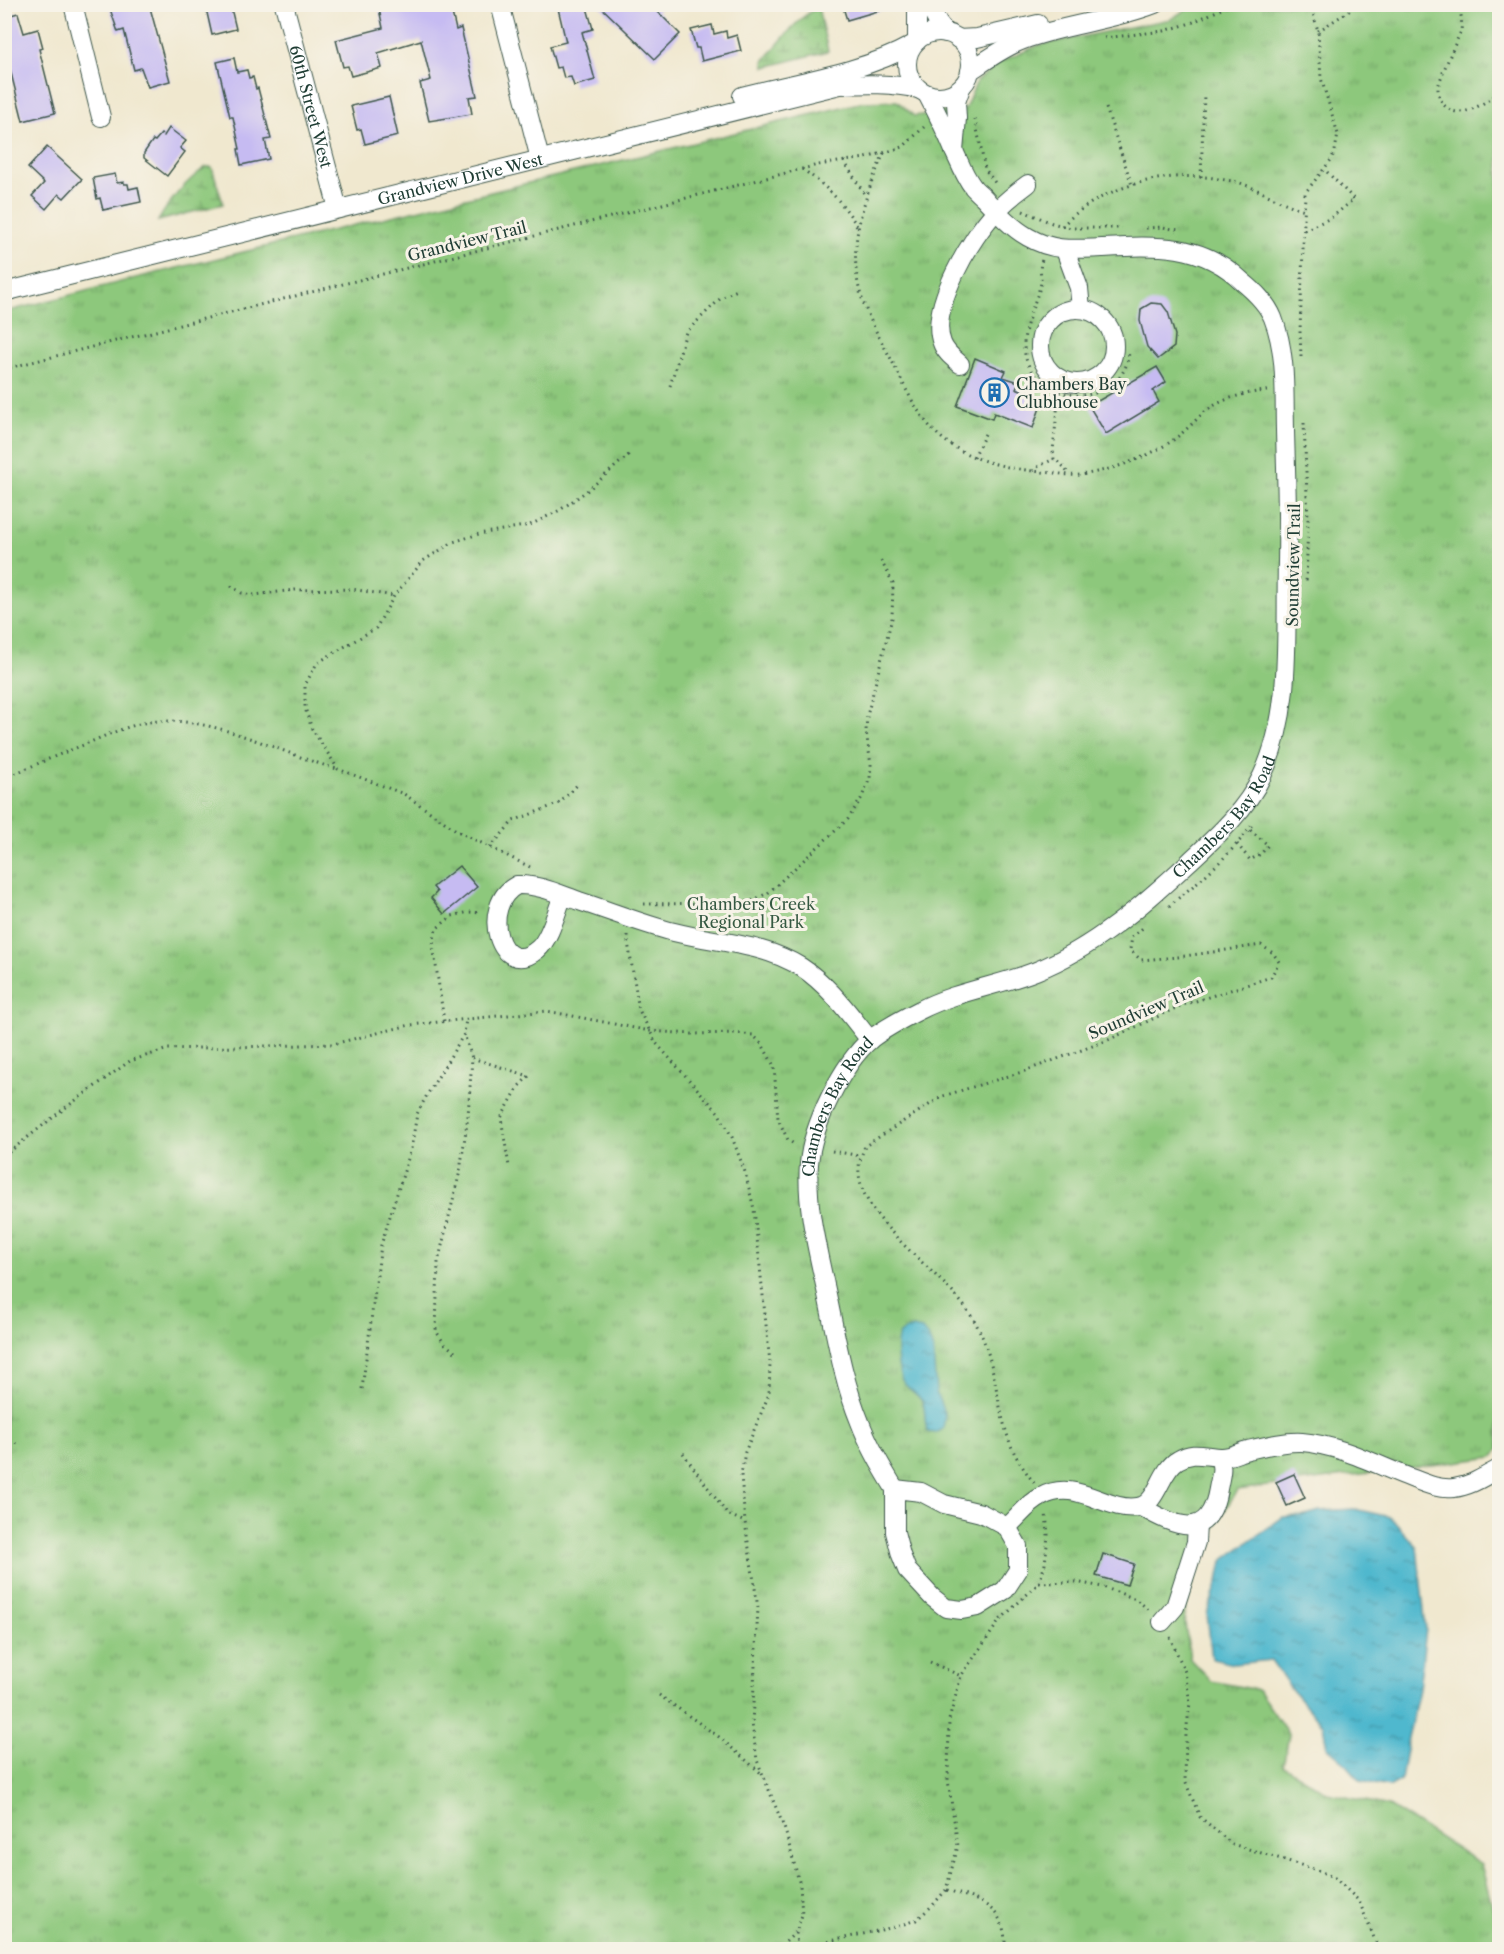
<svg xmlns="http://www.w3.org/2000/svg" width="1504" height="1954" font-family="'Libre Caslon Text',serif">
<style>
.wetland{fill:url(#wetland-marsh);stroke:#568258;stroke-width:1.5}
.park{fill:url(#park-tufts);stroke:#568258;stroke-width:1.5}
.water{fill:url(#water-ripples);stroke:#387a81;stroke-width:1.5}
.building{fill:#c6bbf2}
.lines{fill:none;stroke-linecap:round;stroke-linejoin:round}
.minor-casing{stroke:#3e574b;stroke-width:20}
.path{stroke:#3e574b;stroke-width:3;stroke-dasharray:1.5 4.5;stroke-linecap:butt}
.minor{stroke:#fff;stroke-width:18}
.labels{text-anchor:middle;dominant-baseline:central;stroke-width:6;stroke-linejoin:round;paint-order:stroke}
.street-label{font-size:16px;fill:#1f3d34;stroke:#f7f3e8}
.poi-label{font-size:16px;fill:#1f3d34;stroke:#f7f3e8;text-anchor:start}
.park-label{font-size:16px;fill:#355942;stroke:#f7f3e8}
</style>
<defs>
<pattern id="wetland-marsh" width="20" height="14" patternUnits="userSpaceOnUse" patternTransform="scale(1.5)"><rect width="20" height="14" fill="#8dc87c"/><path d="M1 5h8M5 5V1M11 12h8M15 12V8" fill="none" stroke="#73a466"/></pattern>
<pattern id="park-tufts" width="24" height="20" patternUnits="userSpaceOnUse" patternTransform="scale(1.5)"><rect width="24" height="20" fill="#8dc87c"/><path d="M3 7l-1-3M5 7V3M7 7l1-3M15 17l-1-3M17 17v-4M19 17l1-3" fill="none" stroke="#73a466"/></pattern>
<pattern id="water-ripples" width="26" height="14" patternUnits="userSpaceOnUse" patternTransform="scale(1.5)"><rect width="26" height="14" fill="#50b8ce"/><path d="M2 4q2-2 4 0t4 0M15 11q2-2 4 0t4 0" fill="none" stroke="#4297a8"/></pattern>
</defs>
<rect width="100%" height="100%" fill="#f7f3e8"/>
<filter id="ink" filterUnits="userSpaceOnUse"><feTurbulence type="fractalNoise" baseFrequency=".0167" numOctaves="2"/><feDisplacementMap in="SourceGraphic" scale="12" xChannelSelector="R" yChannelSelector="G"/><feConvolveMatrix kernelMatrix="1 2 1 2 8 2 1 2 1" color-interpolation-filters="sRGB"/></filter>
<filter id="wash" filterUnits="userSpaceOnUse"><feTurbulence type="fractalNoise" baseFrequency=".008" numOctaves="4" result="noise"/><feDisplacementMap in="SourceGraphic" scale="24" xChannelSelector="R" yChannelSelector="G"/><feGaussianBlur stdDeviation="1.35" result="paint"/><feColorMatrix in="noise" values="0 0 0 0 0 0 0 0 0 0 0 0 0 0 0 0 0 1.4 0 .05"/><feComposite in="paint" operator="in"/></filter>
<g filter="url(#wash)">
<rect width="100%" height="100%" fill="#f0e8cf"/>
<g class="wetland">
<path d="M818,8l10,43 -63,16 -1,-6c12,-14 37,-48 54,-53z"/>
<path d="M206,167h6l11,37 -65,17c11,-20 29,-41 48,-54z"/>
</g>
<path class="park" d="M1193,5h306v1443l-6,9 -256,33 -30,50 -11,27 -12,49 6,43 21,22 47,9 31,45 -6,31 44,27 62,13 92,58 18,68v17l-1494,1v-1638l127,-33 731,-177 34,-1 17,15 51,-7 12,-28 23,-19 39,-17 132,-26z"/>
<g class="water">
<path d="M913,1328l9,2 6,6 5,14 3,42 9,23 -2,14 -7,4 -8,-1c-5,-10 -1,-21 -6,-31 -5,-8 -15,-12 -20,-21 -4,-9 -8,-38 -2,-46 4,-4 8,-5 13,-6z"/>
<path d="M1354,1509l36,8 27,30 9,82 -7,60 -12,54 -6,37 -12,7 -29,-6 -21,-24 -12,-10 -4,-22 -30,-34 -22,-31 -37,4 -22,-5 -5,-45 11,-32 4,-21 61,-44 18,-1 19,-5z"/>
</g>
<g id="blocks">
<g class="building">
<path d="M114,4h35l21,77 -22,6 -7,-19 -7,2 -10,-40 -6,2 -8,-23 5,-2z"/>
<path d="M205,4h25l6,25 -24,6z"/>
<path d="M378,4h72l6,26 5,-2 16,68 -8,1 3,17 -43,7 -9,-38 11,-3 -10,-40 -43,13 4,15 -31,8 -3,-10 -5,1 -7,-27 47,-12z"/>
<path d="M557,4h29l7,25 -11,3 13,48 -21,6 -3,-9 -7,1 -3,-11 -5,1 -6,-22 16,-4z"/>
<path d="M598,4h65l-6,7 23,23 -25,25z"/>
<path d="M842,4h45l1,4 -41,12z"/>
<path d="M18,13l6,20 14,-4 5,19 -4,1 16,64 -32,8 -16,-64 -3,1v-41z"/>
<path d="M712,25l2,9 12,-3 1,7 10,-3 4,16 -39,10 -3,-13h-3l-5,-18z"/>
<path d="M234,58l3,14 10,-2 2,8 4,-1 3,12 2,-1 13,51 -6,1 4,19 -28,6 -3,-16h2l-7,-32h-3l-13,-55z"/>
<path d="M389,97l9,39 -33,8 -4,-15 -4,1 -6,-24z"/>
<path d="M169,128l17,13 -6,7 5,4 -18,24 -23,-18v-5l9,-13 2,1 6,-7 3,2z"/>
<path d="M47,147l35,32 -18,19 -5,-4 -13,15 -14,-13 12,-13 -16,-15z"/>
<path d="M115,174l2,9 7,-1v2h4l1,5 9,-2 3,15 -38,8 -3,-12 -3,1 -4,-21z"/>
<path d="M1151,303l11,1 6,8 7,23 -1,12 -16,12 -11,-12 -7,-26 1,-12z"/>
<path d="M975,358l31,13 -3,6 16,5 -3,6 27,11 -10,29 -39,-15 -2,6 -35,-13z"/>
<path d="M1157,367l9,15 -13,9 6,11 -53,32 -17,-28z"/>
<path d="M459,866l18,21 -33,27 -13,-16 6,-6 -4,-5z"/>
<path d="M1294,1474l11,24 -18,8 -11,-24z"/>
<path d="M1103,1554l31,10 -7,21 -31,-9z"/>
</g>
</g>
</g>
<g filter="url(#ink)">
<use href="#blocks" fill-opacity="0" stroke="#3e574b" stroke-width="1.5"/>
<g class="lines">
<defs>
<g id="minor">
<path d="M73,4l28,113"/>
<path id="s1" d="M284,4l54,205"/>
<path d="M500,4l40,155"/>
<path d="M928,4l10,19 8,10"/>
<circle cx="939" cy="64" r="32"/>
<path d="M958,39l19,-1 61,-14"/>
<path d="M917,41v-37"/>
<path d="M970,71c17,-11 34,-24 53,-31 43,-16 89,-19 132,-36"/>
<path d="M742,96c55,-14 122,-24 170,-51"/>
<path d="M954,151l3,-33 -1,-16 5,-14"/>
<path d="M1065,250l14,38 2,21"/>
<path id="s2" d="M4,292l836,-207c26,-1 52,-2 78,4"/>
<circle cx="1077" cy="346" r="37"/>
<path d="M960,364c-7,-6 -15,-12 -18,-21 -14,-35 30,-107 54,-132 10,-10 21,-19 32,-27"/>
<path d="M563,895c-6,15 -13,44 -25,54 -38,33 -60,-44 -21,-64 21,-1 42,9 62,16 31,10 63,23 95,31 43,11 89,11 127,35 29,19 48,47 69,73"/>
<path id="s3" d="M895,1489c-13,-21 -26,-43 -35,-67 -19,-46 -26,-98 -37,-146 -8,-37 -17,-75 -14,-112 3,-38 33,-100 62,-125 14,-11 33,-21 49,-29 37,-19 78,-24 116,-39 58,-23 108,-67 153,-109 27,-25 57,-52 73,-86 31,-65 23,-143 25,-214 1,-44 -1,-88 -2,-132 -1,-38 2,-76 -12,-112 -6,-15 -18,-26 -30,-36 -41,-40 -88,-37 -141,-34 -28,1 -48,4 -74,-11 -16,-9 -29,-23 -42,-37 -2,-3 -11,-10 -13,-13 -8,-10 -13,-23 -18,-34 -8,-20 -18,-40 -28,-59"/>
<path d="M895,1489l26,3 23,12 37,9 26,14 11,19v24l-13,20 -27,17 -16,3 -16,-2 -14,-11 -25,-27 -6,-15 -6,-23z"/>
<path d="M1141,1507c34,19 68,36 77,-18 2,-12 6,-21 1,-32"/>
<path d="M1007,1527c12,-10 20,-23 34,-30 35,-20 64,15 97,10 20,-3 22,-37 40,-47 17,-10 26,-3 44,-3 9,0 17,-5 26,-7 17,-4 37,-9 54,-8 36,3 71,21 104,34 16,6 31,14 48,12 17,-2 31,-12 46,-20"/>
<path d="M1162,1622l13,-15 21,-65 1,-17"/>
</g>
</defs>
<use href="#minor" class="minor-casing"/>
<g class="path">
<path d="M1457,4c5,9 5,18 4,27 -5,11 -23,50 -23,58 0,6 3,13 7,17 16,16 40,-4 55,-14"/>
<path d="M1318,31l31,-20 5,-7"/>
<path d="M1104,38l60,-7 27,-8 41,-19"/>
<path d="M1106,108l26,77"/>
<path d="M975,119l10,50 11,15"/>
<path d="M884,153c-19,43 -36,87 -25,135 6,25 20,49 32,71 12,24 25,54 44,73 30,30 79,38 118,41 9,1 19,3 27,2 28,-4 58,-14 82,-28 15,-8 26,-19 38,-31 18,-17 43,-23 67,-25"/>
<path d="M844,161l21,34"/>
<path d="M802,169c23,16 40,32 55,57"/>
<path d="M1201,177l3,-83"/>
<path d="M1023,211l29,12 19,5h51"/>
<path d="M1062,226c38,-39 99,-55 152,-48 8,2 16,2 23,4 23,7 44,22 68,28"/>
<path d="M1146,228l17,-1 15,3"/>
<path d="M1304,230l27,-12 23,-19 -30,-30"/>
<path d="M1042,260c-4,9 1,18 -2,27 -6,19 -16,38 -16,58 1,61 99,70 105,7"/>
<path d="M1301,357l-1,-26 5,-138 26,-33 4,-9 3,-17 -17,-56 -3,-47 -6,-21 -4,-6"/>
<path d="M4,369l814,-204 48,-7 37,-11 21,-20"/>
<path d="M670,386l16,-54 35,-34 16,-8"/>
<path d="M1059,392l-6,59 1,8 10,8 5,8"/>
<path d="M1304,423l4,96 -2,65"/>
<path d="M974,457l11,-23"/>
<path d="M1033,471l6,-5 15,-7"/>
<path d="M231,586l11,7 12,2 41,-5 56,-1 43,7"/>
<path d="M4,778c26,-11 51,-22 77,-32 24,-10 52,-24 79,-25 62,-2 119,32 177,48"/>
<path d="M1237,844l13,16 11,-6 7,-9 -19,-16"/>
<path d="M490,848l23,-27 47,-18 19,-20"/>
<path d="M530,867l-71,-35 -55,-38 -66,-25 -26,-40 -7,-21v-23l12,-22 59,-35 18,-32 29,-35 30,-19 26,-8 51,-9 30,-15 28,-20 43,-37"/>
<path d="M644,904l89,-1 18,-2 17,-8 80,-74 13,-20 9,-21 1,-13 -5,-34 1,-15 25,-98 1,-35 -12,-22"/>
<path d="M1169,906c29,-24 60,-49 83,-81"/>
<path d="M628,935v7l11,68 17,33 62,69 14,25 13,35 9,37 16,154 -1,31 -24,58 -4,23 4,47 13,86 -6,116 5,36 28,70 15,55 2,30 -6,17 1,18"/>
<path d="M444,1021l-11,-76 3,-16 16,-13 17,-4 12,1"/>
<path d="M472,1058l57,18 -10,10 -18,32 8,48"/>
<path d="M832,1151l29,5"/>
<path d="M4,1156l61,-48 65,-47 38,-12 165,-5 77,-19 137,-14 103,20 42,3 43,-1 18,2 9,9 12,22 4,53 10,21 6,4"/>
<path d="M455,1352l-11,-9 -8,-12 2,-69 22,-91 8,-55 4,-58 -8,-24"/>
<path d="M362,1389l19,-144 30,-96 6,-35 10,-19 37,-61 2,-15"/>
<path d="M4,1442l17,2"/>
<path d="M683,1453l44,61 18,8"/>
<path d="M1034,1483c-10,-14 -20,-27 -25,-43 -15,-42 -13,-88 -39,-126 -28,-43 -108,-91 -111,-141 -1,-9 3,-19 6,-27l78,-50 79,-24 84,-31 74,-35 91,-29 8,-15 -6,-9 -12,-8 -83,12 -37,3 -11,-10 2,-13 13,-11"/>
<path d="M1039,1583l37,-1 27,5 33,12 14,12"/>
<path d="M1170,1637l15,35 5,31 -4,30 -1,48 15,36 32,27 85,26 18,8 24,23 20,49"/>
<path d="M930,1662l31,14"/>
<path d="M659,1695l60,42 43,37"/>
<path d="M4,1823h3"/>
<path d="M947,1890c35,11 60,17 58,60"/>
<path d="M777,1950l19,-18"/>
<path d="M820,1950l6,-8 69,-15 21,-7 16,-14 14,-16 12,-44 -10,-66 1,-60 12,-44 39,-56 39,-37 6,-19 3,-29 -2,-22"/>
</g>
<use href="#minor" class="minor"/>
</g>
</g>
<defs>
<symbol id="building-ring" viewBox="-11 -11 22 22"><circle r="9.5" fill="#f7f3e8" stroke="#1f6fb2" stroke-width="1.5"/><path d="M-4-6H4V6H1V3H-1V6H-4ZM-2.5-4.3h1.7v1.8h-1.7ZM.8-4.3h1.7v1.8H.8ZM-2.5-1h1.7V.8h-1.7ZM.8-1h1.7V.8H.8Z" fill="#1f6fb2"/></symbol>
</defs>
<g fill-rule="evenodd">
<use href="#building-ring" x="978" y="376" width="33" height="33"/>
</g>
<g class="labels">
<g class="street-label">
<text stroke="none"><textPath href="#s1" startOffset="106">60th Street West</textPath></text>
<text stroke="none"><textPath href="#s2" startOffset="470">Grandview Drive West</textPath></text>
<text transform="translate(467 241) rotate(-14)">Grandview Trail</text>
<text transform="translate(1293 565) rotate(-89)">Soundview Trail</text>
<text stroke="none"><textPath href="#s3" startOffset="908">Chambers Bay Road</textPath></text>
<text transform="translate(1146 1010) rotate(-23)">Soundview Trail</text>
<text stroke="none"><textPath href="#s3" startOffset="404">Chambers Bay Road</textPath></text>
</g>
<g class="poi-label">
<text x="1016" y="384">Chambers Bay<tspan x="1016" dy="18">Clubhouse</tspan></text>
</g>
<g class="park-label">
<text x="751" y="904">Chambers Creek<tspan x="751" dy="18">Regional Park</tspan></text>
</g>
</g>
<rect width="1504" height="1954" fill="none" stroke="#f7f3e8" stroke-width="24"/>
</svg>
